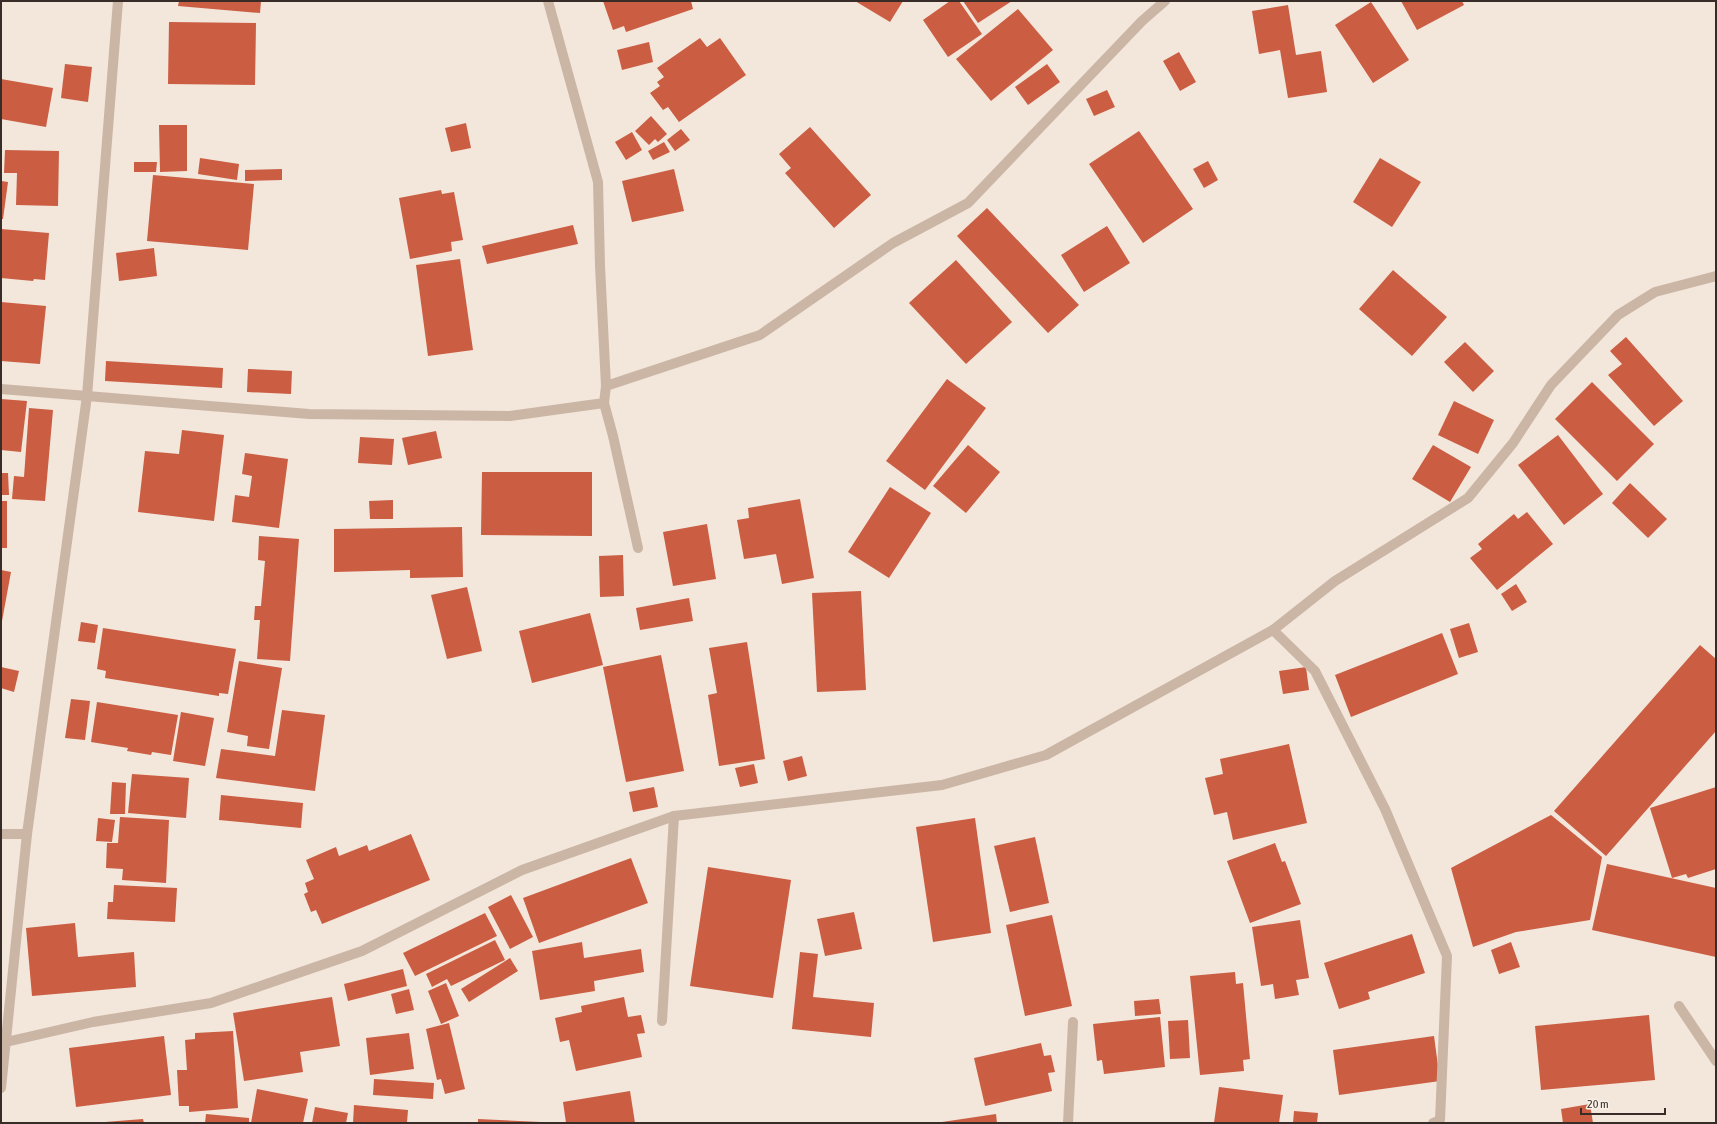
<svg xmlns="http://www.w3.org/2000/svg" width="1717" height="1124" font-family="'Asap Condensed',sans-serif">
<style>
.building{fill:#ca5d42}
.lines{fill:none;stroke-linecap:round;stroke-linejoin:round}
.minor{stroke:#cbb6a6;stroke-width:10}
</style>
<rect width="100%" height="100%" fill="#f3e6db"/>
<g class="building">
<path d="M179,1h82l-1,12 -82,-7z"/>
<path d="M603,1h88l2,8 -67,23 -2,-6 -11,4z"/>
<path d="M855,1h48l-13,21z"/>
<path d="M950,1h9l23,33 -34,23 -25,-37z"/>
<path d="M963,1h49l-34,22z"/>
<path d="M1401,1h61l2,4 -47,25z"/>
<path d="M1371,2l38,58 -36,23 -38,-58z"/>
<path d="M1288,5l8,50 25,-4 6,41 -39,6 -8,-48 -21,4 -7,-43z"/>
<path d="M1018,9l35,41 -62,51 -35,-42z"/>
<path d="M169,22l87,1 -1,62 -87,-1z"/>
<path d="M700,38l7,9 13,-9 26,37 -67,47 -11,-15 -5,3 -13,-17 10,-7 -3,-4 7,-5 -7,-9z"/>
<path d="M649,42l4,20 -31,8 -5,-20z"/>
<path d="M1179,52l17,30 -16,9 -17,-30z"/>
<path d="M65,64l27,3 -4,35 -27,-4z"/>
<path d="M1047,64l13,18 -32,23 -13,-18z"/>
<path d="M1,79l52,9 -7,39 -45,-8z"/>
<path d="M1107,90l8,17 -21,9 -8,-17z"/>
<path d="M651,116l16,18 -9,8 -3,-3 -6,6 -14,-14z"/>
<path d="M466,123l5,25 -20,4 -6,-24z"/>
<path d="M159,125h28v46l-27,1z"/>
<path d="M810,127l61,68 -37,33 -49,-55 6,-5 -12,-14z"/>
<path d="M681,129l9,11 -15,11 -8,-11z"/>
<path d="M1139,131l54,78 -50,34 -54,-79z"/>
<path d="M632,132l10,18 -16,10 -11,-18z"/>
<path d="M664,142l6,10 -17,8 -5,-9z"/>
<path d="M5,150l54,1 -1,55 -42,-1 1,-32h-13z"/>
<path d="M200,158l39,6 -2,16 -39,-6z"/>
<path d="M1380,158l41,24 -29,45 -39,-25z"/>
<path d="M1208,161l10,19 -14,8 -11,-19z"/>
<path d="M134,162h23l-1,10h-22z"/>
<path d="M282,169v11l-37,1v-11z"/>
<path d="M674,169l10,42 -52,11 -10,-41z"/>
<path d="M153,175l101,9 -6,66 -101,-9z"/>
<path d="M1,181l7,1 -5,37h-2z"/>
<path d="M441,190l1,4 12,-2 9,48 -12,2 1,9 -42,8 -11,-61z"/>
<path d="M987,208l92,97 -31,28 -91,-97z"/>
<path d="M573,225l5,19 -91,20 -5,-18z"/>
<path d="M1107,226l23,37 -46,29 -23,-37z"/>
<path d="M1,229l48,4 -4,47 -11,-1 -1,2 -32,-3z"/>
<path d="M154,248l3,28 -38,5 -3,-28z"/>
<path d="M460,259l13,91 -45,6 -12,-91z"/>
<path d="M956,260l56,62 -46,42 -57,-61z"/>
<path d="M1393,270l54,47 -35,39 -53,-47z"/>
<path d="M1,302l45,4 -6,58 -39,-3z"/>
<path d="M1626,337l57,64 -29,25 -46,-51 14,-11 -12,-13z"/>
<path d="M1465,342l29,29 -21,21 -29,-30z"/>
<path d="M106,361l117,7 -1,20 -117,-7z"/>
<path d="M248,369l44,2 -1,23 -44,-2z"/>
<path d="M947,379l39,29 -61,82 -39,-29z"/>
<path d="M1592,382l62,62 -37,37 -62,-62z"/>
<path d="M1,399l26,2 -6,51 -20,-2z"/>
<path d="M1454,401l40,19 -16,34 -40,-19z"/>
<path d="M29,408l24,2 -8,91 -33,-2 2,-23 10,1z"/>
<path d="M182,430l42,5 -10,86 -76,-9 7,-61 34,3z"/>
<path d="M436,431l6,27 -34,7 -6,-27z"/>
<path d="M1558,435l45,59 -39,31 -46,-60z"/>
<path d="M360,437l34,2 -2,26 -34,-2z"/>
<path d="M968,445l32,27 -34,41 -33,-27z"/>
<path d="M1433,445l38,22 -21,35 -38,-23z"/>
<path d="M245,453l43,6 -9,69 -47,-6 3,-27 14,2 3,-21 -10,-2z"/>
<path d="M482,472h110v64l-111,-1z"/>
<path d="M1,473h7l1,22h-8z"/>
<path d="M1630,483l37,36 -19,19 -36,-35z"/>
<path d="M890,487l41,26 -42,65 -41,-26z"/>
<path d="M800,499l14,79 -32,6 -6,-30 -32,5 -7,-39 12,-2 -1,-10z"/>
<path d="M393,500v19h-23l-1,-18z"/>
<rect x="1" y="501" width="6" height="47"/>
<path d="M1527,512l26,32 -56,46 -27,-32 12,-9 -4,-5 36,-30 4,5z"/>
<path d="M707,524l9,55 -43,7 -10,-54z"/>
<path d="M462,527l1,50 -53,1v-8l-76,2v-43z"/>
<path d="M259,536l40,3 -9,122 -33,-2 3,-39h-6l1,-14h6l4,-45 -7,-1z"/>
<path d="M623,555l1,41 -24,1 -1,-41z"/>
<path d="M1,570l10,2 -9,49h-1z"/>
<path d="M1516,584l11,18 -15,9 -11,-17z"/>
<path d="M467,587l15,64 -35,8 -16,-64z"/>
<path d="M861,591l5,99 -49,2 -5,-99z"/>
<path d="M689,598l4,23 -53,9 -4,-22z"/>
<path d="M590,613l13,52 -71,18 -13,-52z"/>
<path d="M81,622l17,3 -3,18 -17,-2z"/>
<path d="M1469,623l9,29 -19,6 -9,-29z"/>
<path d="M103,628l133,21 -8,45 -9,-1v3l-114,-18 1,-7 -9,-2z"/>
<path d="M1442,633l16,41 -107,43 -16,-42z"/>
<path d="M747,642l18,117 -46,7 -11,-71 9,-2 -8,-45z"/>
<path d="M1700,645l16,14v72l-110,125 -52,-45z"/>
<path d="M661,655l23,116 -58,11 -23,-115z"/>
<path d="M239,661l43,7 -13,81 -22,-3 1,-10 -21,-4z"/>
<path d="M1,667l18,4 -5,21 -13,-4z"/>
<path d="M1306,667l3,23 -26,4 -4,-23z"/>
<path d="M71,699l19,2 -5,39 -20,-2z"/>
<path d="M97,702l81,13 -7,40 -19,-3 -1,3 -24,-4 1,-3 -37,-6z"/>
<path d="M282,710l43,5 -10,76 -99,-13 5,-29 54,7z"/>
<path d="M181,712l33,6 -9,48 -32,-5z"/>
<path d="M1289,744l18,79 -74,17 -6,-28 -13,3 -9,-37 18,-4 -3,-15z"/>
<path d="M802,756l5,20 -19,5 -5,-20z"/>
<path d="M754,764l4,19 -18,4 -5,-19z"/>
<path d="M132,774l57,4 -3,40 -58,-5z"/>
<path d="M112,782l14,1 -1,31h-15z"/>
<path d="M654,787l4,20 -25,5 -4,-20z"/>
<path d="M1716,787v82l-28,9 -2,-4 -14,4 -22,-70z"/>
<path d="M221,795l82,8 -2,25 -82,-8z"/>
<path d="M1551,815l51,42 -12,63 -74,12 -43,15 -22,-79z"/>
<path d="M120,817l49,3 -3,63 -44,-3 1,-11 -17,-1 1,-25h11z"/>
<path d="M98,818l17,2 -3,22 -16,-1z"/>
<path d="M975,818l16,115 -58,9 -17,-115z"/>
<path d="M411,834l19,46 -108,44 -6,-14 -5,2 -7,-18 4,-2 -3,-9 9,-4 -8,-19 30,-13 3,9 28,-11 2,6z"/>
<path d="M1035,837l14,66 -39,9 -16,-66z"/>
<path d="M1275,843l7,19 3,-1 16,43 -51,19 -23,-62z"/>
<path d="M631,858l17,45 -109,40 -16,-45z"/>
<path d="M1607,864l109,24v69l-124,-27z"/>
<path d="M708,867l83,13 -18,118 -83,-12z"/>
<path d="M114,885l63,3 -2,34 -68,-3 1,-17h5z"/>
<path d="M511,895l22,42 -23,12 -22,-42z"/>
<path d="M854,912l8,37 -37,7 -8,-37z"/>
<path d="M485,913l12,23 -82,40 -12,-23z"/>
<path d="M1052,915l20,91 -47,10 -19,-91z"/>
<path d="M1300,920l9,58 -13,2 3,15 -24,4 -2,-15 -12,2 -9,-59z"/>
<path d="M75,923l3,34 56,-5 2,35 -104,9 -6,-68z"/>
<path d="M1412,934l13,39 -57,19 2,7 -31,10 -15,-46z"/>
<path d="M495,940l10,20 -54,26 -4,-7 -15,8 -6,-13z"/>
<path d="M582,942l2,16 57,-9 3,23 -50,9 1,10 -55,9 -8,-49z"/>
<path d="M1511,942l9,25 -21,7 -8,-24z"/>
<path d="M800,952l18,2 -5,43 61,6 -3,34 -79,-8z"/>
<path d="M510,958l8,13 -49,31 -8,-13z"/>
<path d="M403,969l4,17 -59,15 -4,-17z"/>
<path d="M1235,972l1,12 7,-1 7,76 -7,1 1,11 -44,4 -10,-99z"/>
<path d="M446,983l13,33 -18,8 -13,-33z"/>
<path d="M409,989l5,21 -18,4 -5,-20z"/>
<path d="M332,997l8,49 -40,6 3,20 -59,9 -11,-68z"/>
<path d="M624,997l4,20 13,-2 4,18 -8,1 5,23 -66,14 -7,-31 -9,2 -5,-24 27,-6 -1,-6z"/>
<path d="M1159,999l2,15 -26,2 -1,-15z"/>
<path d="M1649,1015l6,65 -114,10 -6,-64z"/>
<path d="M1160,1017l5,50 -61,7 -2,-14 -5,1 -4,-37z"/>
<path d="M1188,1020l2,38 -20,1 -2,-38z"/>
<path d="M449,1023l16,66 -20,5 -4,-15 -4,1 -11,-51z"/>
<path d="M233,1031l5,77 -49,4v-6h-10l-2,-36h10l-2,-30 10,-1v-6z"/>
<path d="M409,1033l5,36 -44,6 -4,-37z"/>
<path d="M164,1036l7,59 -95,12 -7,-59z"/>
<path d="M1434,1036l6,45 -101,14 -6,-45z"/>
<path d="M1041,1043l3,13 7,-1 4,17 -7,1 4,18 -67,15 -11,-48z"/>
<path d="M374,1079l60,4 -1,16 -60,-4z"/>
<path d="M1219,1087l64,8 -4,28h-65z"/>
<path d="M257,1089l51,10 -5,24h-52z"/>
<path d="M630,1091l5,32h-69l-3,-21z"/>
<path d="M1590,1104l3,19h-30l-2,-14z"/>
<path d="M354,1105l54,5 -1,13h-54z"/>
<path d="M315,1107l33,6 -2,10h-34z"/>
<path d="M1294,1111l24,2 -1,10h-24z"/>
<path d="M206,1114l43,4v5h-44z"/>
<path d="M996,1114l1,9h-55v-1z"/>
<path d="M143,1119l1,4h-39v-1z"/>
<path d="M478,1119l63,3v1h-63z"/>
</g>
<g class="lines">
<g class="minor">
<path d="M548,1l50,181 2,84 6,120"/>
<path d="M1,389l308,25 201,2 94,-13 2,-17 154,-51 133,-92 75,-40 174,-182 23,-20"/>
<path d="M604,403l9,33 25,112"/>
<path d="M1273,630l42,41 70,138 62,147 -7,164 -7,3"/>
<path d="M1,834h26"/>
<path d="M1679,1006l37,55"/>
<path d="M662,1021l12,-205"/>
<path d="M1,1045l5,-3 87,-20 118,-19 151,-52 160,-81 152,-54 268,-31 104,-30 227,-125 62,-49 133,-83 45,-55 38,-58 67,-70 37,-23 61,-16"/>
<path d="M1,1088l26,-254 60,-438 31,-395"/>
<path d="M1068,1123l5,-101"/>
</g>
</g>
<rect width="1717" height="1124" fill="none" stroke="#372c27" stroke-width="4"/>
<path d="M1581 1108v6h84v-6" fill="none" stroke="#372c27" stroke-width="2"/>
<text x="1587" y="1108" font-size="12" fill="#372c27" stroke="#faf1e7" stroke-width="3" paint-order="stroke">20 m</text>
</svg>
